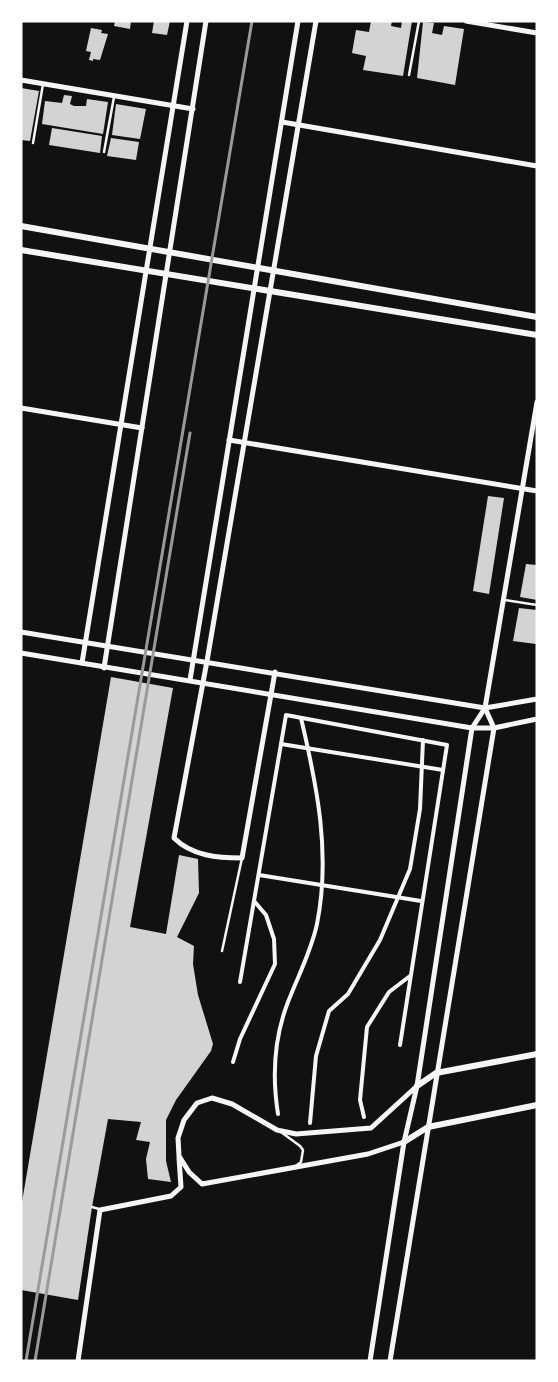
<svg xmlns="http://www.w3.org/2000/svg" width="558" height="1382" font-family="'Source Sans 3',sans-serif">
<style>
.building{fill:#d3d3d3}
.lines{fill:none;stroke-linecap:round;stroke-linejoin:round}
.service{stroke:#f5f5f5;stroke-width:2.5}
.pedestrian{stroke:#f5f5f5;stroke-width:4}
.minor{stroke:#f5f5f5;stroke-width:5}
.tertiary{stroke:#f5f5f5;stroke-width:6}
.rail{stroke:#9a9a9a;stroke-width:3}
</style>
<rect width="100%" height="100%" fill="#111"/>
<g class="building">
<path d="M115,21h16l-1,8 -16,-3z"/>
<path d="M154,21h16l-3,14 -15,-2z"/>
<path d="M371,21h21l-1,5 10,2 1,-7h10l-9,55 -40,-6 3,-14 -14,-3 4,-23 13,2z"/>
<path d="M423,22l11,1 -2,10 10,2 2,-9 20,3 -9,56 -38,-7z"/>
<path d="M91,28l11,2 -1,3 7,1 -8,26 -7,-1v2l-4,-1 2,-8 -5,-1z"/>
<path d="M21,88l18,3 -9,50 -9,-1z"/>
<path d="M64,95l8,1 -2,8 4,2h12l1,-7 21,3 -5,32 -61,-10 3,-23 17,2z"/>
<path d="M116,104l30,5 -6,30 -28,-4z"/>
<path d="M52,128l50,8 -2,17 -51,-8z"/>
<path d="M111,138l28,4 -3,18 -29,-4z"/>
<path d="M488,496l16,2 -15,96 -16,-3z"/>
<path d="M526,564l11,1v35l-17,-3z"/>
<path d="M519,608l18,2 -1,34 -23,-3z"/>
<path d="M111,677l62,11 -43,239 36,7 13,-79 19,4 1,34 -22,44 17,9 -1,18 5,31 15,49 -2,7 -35,49 -10,20v41l5,21 -23,-3 -2,-20 4,-17 -14,-2 5,-18 -33,-3 -16,88 -14,93 -57,-10v-82z"/>
</g>
<g class="lines">
<g class="service">
<path d="M409,75l10,-54"/>
<path d="M33,143l10,-59"/>
<path d="M104,152l10,-55"/>
<path d="M505,600l32,5"/>
<path d="M222,951l20,-93"/>
<path d="M281,1132l19,14 3,4 -2,12 -5,4"/>
<path d="M92,1207l7,2"/>
</g>
<g class="pedestrian">
<path d="M281,744l162,26"/>
<path d="M259,875l162,26"/>
<path d="M240,982l46,-267 161,30 -47,300"/>
<path d="M233,1062l7,-23 35,-75 -1,-25 -8,-24 -12,-14"/>
<path d="M278,1114c-6,-38 -4,-76 10,-112 10,-26 23,-50 29,-78 14,-70 0,-138 -16,-206"/>
<path d="M364,1117l-4,-17 7,-73 22,-35 21,-16"/>
<path d="M310,1123l6,-67 13,-45 19,-17 32,-54 30,-71 10,-60 3,-69"/>
</g>
<g class="minor">
<path d="M466,21l71,12"/>
<path d="M21,80l172,29"/>
<path d="M282,122l255,44"/>
<path d="M21,408l121,20"/>
<path d="M229,440l308,51"/>
<path d="M21,632l464,76 52,-9"/>
<path d="M21,653l451,75h22l43,-9"/>
<path d="M82,663l105,-642"/>
<path d="M104,668l102,-647"/>
<path d="M275,672l-33,186c-24,0 -50,-2 -68,-20l33,-177 109,-640"/>
<path d="M190,680l108,-659"/>
<path d="M404,1142l-36,12 -166,30 -13,-12 -10,-16 -1,-18 6,-18 13,-17 15,-5 20,6 45,26 19,4 75,-6 46,-42"/>
<path d="M78,1361l22,-151 71,-14 10,-9 -2,-29"/>
<path d="M370,1361l34,-219 13,-56 55,-358 13,-20 52,-306"/>
<path d="M390,1361l104,-633 -9,-20"/>
</g>
<g class="tertiary">
<path d="M21,226l516,91"/>
<path d="M21,250l516,85"/>
<path d="M417,1086l19,-13 101,-19"/>
<path d="M404,1142l24,-15 109,-22"/>
</g>
<g class="rail">
<path d="M26,1361l226,-1340"/>
<path d="M35,1361l155,-928"/>
</g>
</g>
<rect width="558" height="1382" fill="none" stroke="#ffffff" stroke-width="45"/>
</svg>
